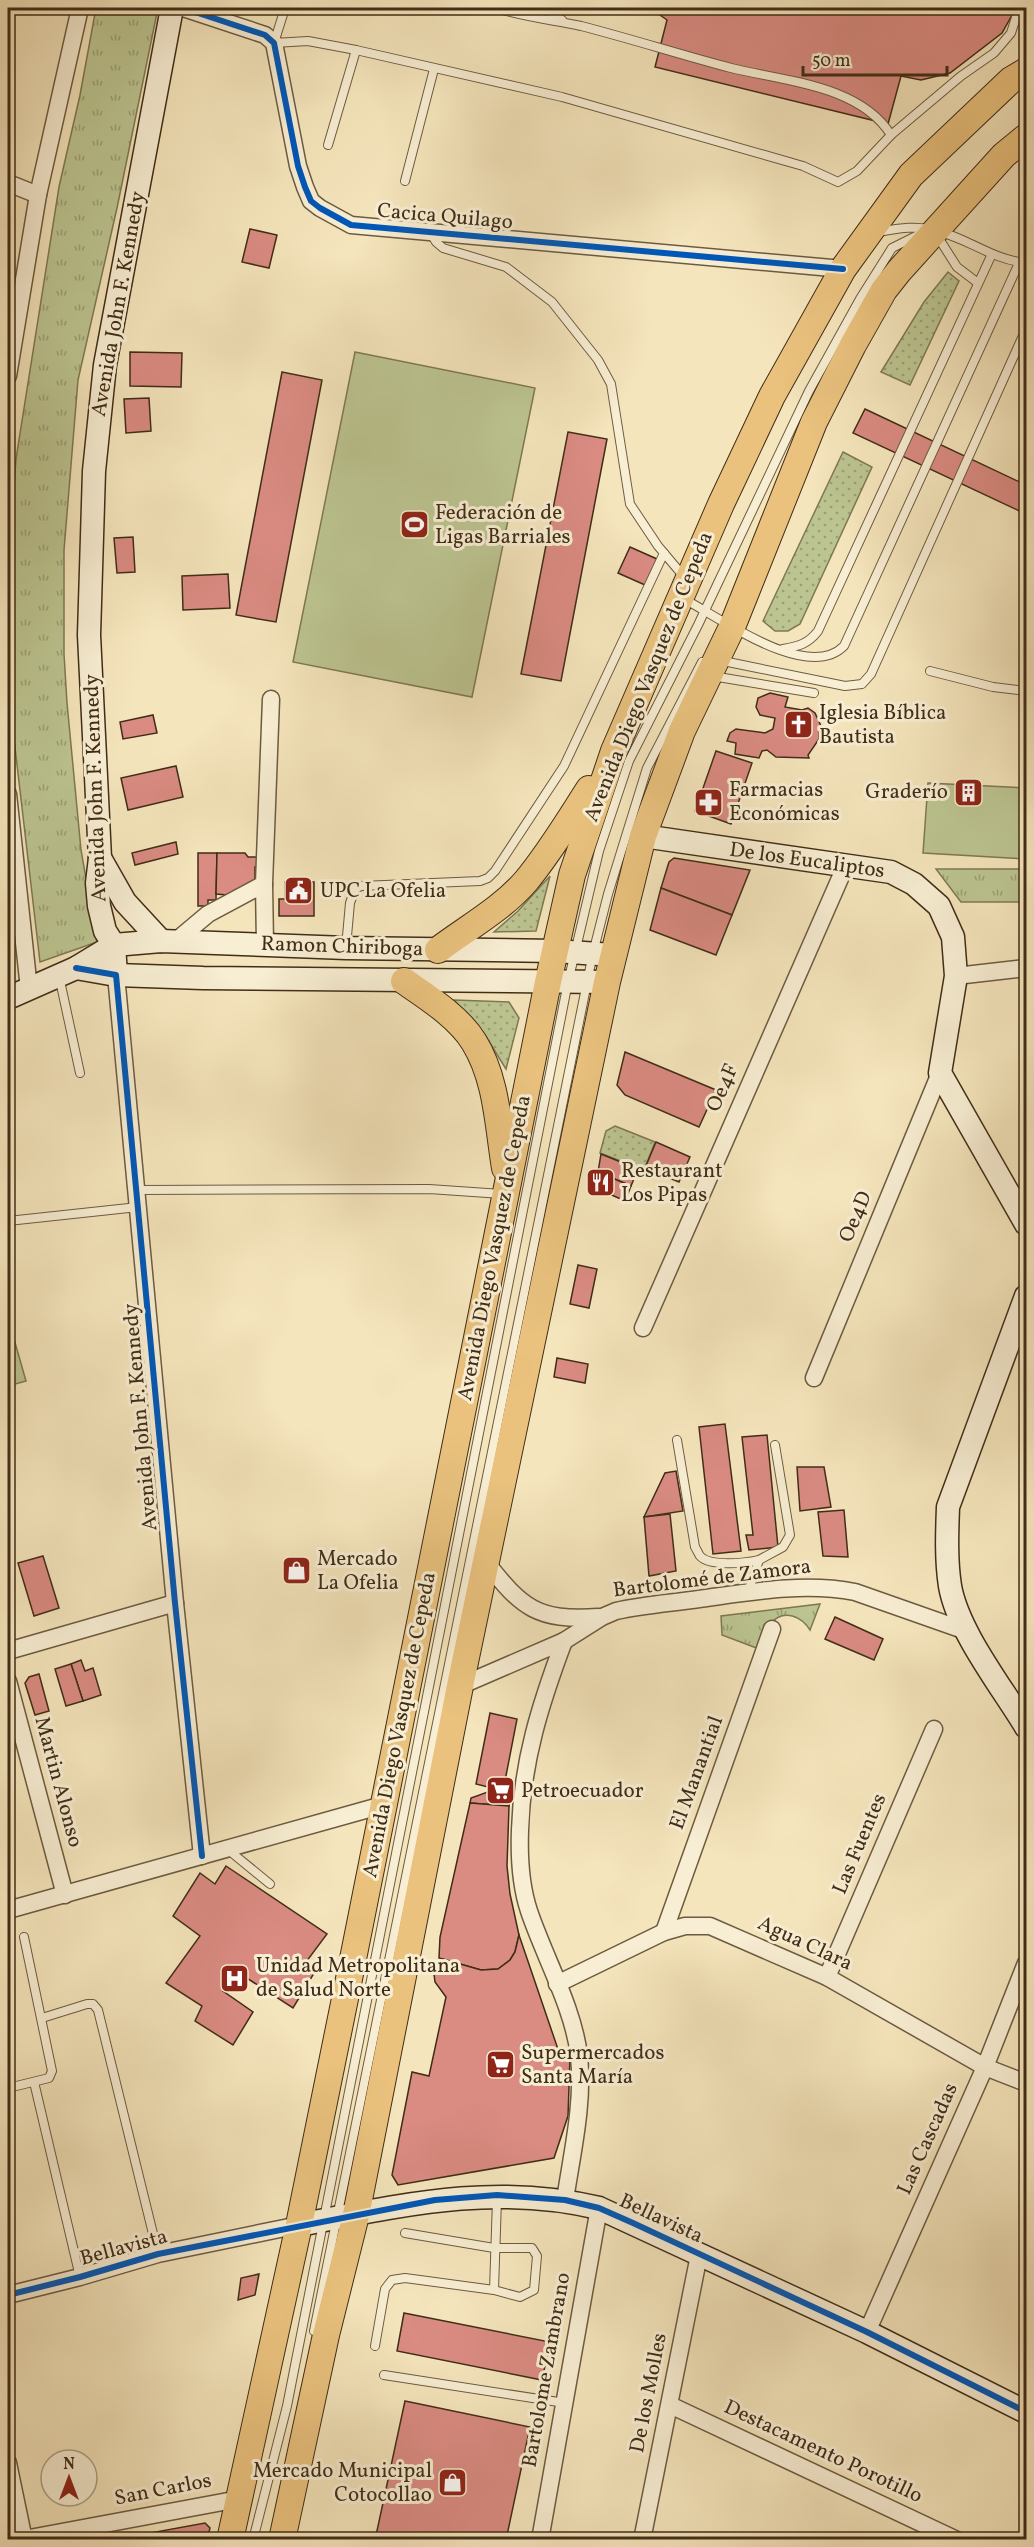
<svg xmlns="http://www.w3.org/2000/svg" width="1034" height="2547" font-family="Vollkorn,serif">
<style>
.grass{fill:#bcc591;stroke:#7e7954;stroke-width:1.5}
.park{fill:url(#park-tufts);stroke:#7e7954;stroke-width:1.5}
.garden{fill:url(#garden-dots);stroke:#7e7954;stroke-width:1.5}
.building{fill:#da8b82;stroke:#402d17;stroke-width:1.5}
.lines{fill:none;stroke-linecap:round;stroke-linejoin:round}
.lane-casing{stroke:#6d5b40;stroke-width:10}
.street-casing{stroke:#6d5b40;stroke-width:19}
.secondary-casing{stroke:#402d17;stroke-width:25}
.primary-casing{stroke:#402d17;stroke-width:28}
.lane{stroke:#f8eed3;stroke-width:8}
.street{stroke:#f8eed3;stroke-width:16}
.secondary{stroke:#f8eed3;stroke-width:22}
.primary{stroke:#eac27e;stroke-width:26}
.cycleway-casing{stroke:#f8eed3;stroke-width:10}
.cycleway{stroke:#0057b8;stroke-width:6}
.labels{text-anchor:middle;dominant-baseline:central;stroke-width:6;stroke-linejoin:round;paint-order:stroke}
.street-label{font-size:21px;fill:#402d17;stroke:#f8eed3}
.poi-label{font-size:21px;fill:#402d17;stroke:#f8eed3;text-anchor:start}
</style>
<defs>
<pattern id="park-tufts" width="24" height="20" patternUnits="userSpaceOnUse" patternTransform="scale(1.5)"><rect width="24" height="20" fill="#bcc591"/><path d="M3 7l-1-3M5 7V3M7 7l1-3M15 17l-1-3M17 17v-4M19 17l1-3" fill="none" stroke="#9aa075"/></pattern>
<pattern id="garden-dots" width="8" height="8" patternUnits="userSpaceOnUse" patternTransform="scale(1.5)"><rect width="8" height="8" fill="#bcc591"/><path d="M2 2h.1M6 6h.1" fill="none" stroke="#9aa075" stroke-width="1.8" stroke-linecap="round"/></pattern>
</defs>
<rect width="100%" height="100%" fill="#f5e5bc"/>
<filter id="stains"><feTurbulence type="fractalNoise" baseFrequency=".00333" numOctaves="4"/><feColorMatrix values="0 0 0 0 .2 0 0 0 0 .09 0 0 0 0 .02 0 0 0 .5 -.17"/></filter>
<radialGradient id="worn" r=".72"><stop offset=".6" stop-color="#630" stop-opacity="0"/><stop offset="1" stop-color="#630" stop-opacity=".3"/></radialGradient>
<g class="grass">
<path d="M355,352l180,36 -63,309 -179,-35z"/>
<path d="M928,783l98,5v71l-103,-6z"/>
<path d="M8,1318l18,63 -18,5z"/>
</g>
<g class="park">
<path d="M96,8h62l-41,200 -39,172 -14,170v104l3,49 14,147 16,92 -57,20 -26,-223v-67l-5,-69 2,-78 5,-66 43,-272 21,-92z"/>
<path d="M936,869h90v33h-65z"/>
<path d="M820,1604l-10,26c-8,-13 -26,-22 -39,-7 -6,6 -9,18 -12,26l-37,-14 -1,-19z"/>
</g>
<g class="garden">
<path d="M948,272l11,9 -49,104 -29,-13 43,-70z"/>
<path d="M843,452l29,15 -72,157 -12,7h-13l-12,-10z"/>
<path d="M550,876l-14,55 -42,1 24,-21z"/>
<path d="M454,1000l55,2 10,16 -13,51 -21,-34z"/>
<path d="M615,1126l40,16 -11,28 -44,-17 6,-22z"/>
</g>
<g class="building">
<path d="M650,8h366l-14,25 -52,40 -29,7 -20,-4 -13,48 -233,-57 12,-47z"/>
<path d="M250,229l27,6 -8,33 -27,-6z"/>
<path d="M130,352l52,1 -1,34 -51,-1z"/>
<path d="M282,372l40,8 -46,242 -40,-7z"/>
<path d="M149,398l2,33 -25,2 -2,-34z"/>
<path d="M865,409l161,76v29l-173,-81z"/>
<path d="M568,432l39,7 -46,242 -40,-7z"/>
<path d="M133,537l2,35 -18,1 -3,-35z"/>
<path d="M630,547l27,12 -12,26 -27,-12z"/>
<path d="M228,574l2,34 -47,2 -1,-34z"/>
<path d="M770,693l18,4 -3,10 17,3 6,-2 7,5 6,13 -2,3v10l-11,16 1,3 -33,-1 -9,-7 -5,1 -3,7 -24,-4 1,-11 -9,-2 3,-8 6,-4 29,4 8,-4 2,-11 -15,-3 -4,-8 2,-9z"/>
<path d="M153,715l4,18 -34,6 -3,-17z"/>
<path d="M716,751l36,12 -21,61 -36,-13z"/>
<path d="M176,766l7,31 -55,13 -7,-32z"/>
<path d="M958,788l23,1 -1,6 -22,-1z"/>
<path d="M176,842l2,12 -43,11 -3,-12z"/>
<path d="M198,853h19l-1,47h-8v6h-10z"/>
<path d="M217,853h28l3,4h12l1,10h-6v13l-28,15 -11,-1z"/>
<path d="M674,858l76,12 -18,45 -71,-27 8,-26z"/>
<path d="M285,882h29v34h-35v-17h6z"/>
<path d="M661,888l71,27 -16,40 -66,-25z"/>
<path d="M625,1052l91,38 -17,37 -74,-32 -8,-10z"/>
<path d="M656,1142l34,15 -11,25 -34,-14z"/>
<path d="M601,1154l37,15 -7,17 -33,-14z"/>
<path d="M598,1172l33,14 -6,15 -29,-13z"/>
<path d="M578,1265l19,4 -8,39 -19,-4z"/>
<path d="M557,1358l31,6 -3,19 -31,-6z"/>
<path d="M725,1424l16,127 -28,3 -14,-127z"/>
<path d="M767,1435l11,112 -29,3 -3,-15h7l-11,-98z"/>
<path d="M797,1467h27l7,40 -31,4z"/>
<path d="M676,1471l7,40 -39,6 21,-44z"/>
<path d="M844,1510l4,47 -25,-1 -5,-44z"/>
<path d="M670,1514l6,57 -27,5 -5,-59z"/>
<path d="M43,1556l16,52 -25,8 -16,-53z"/>
<path d="M835,1617l48,22 -9,21 -49,-21z"/>
<path d="M81,1660l4,11 8,-3 8,27 -18,6 -12,-37z"/>
<path d="M71,1664l12,37 -17,5 -11,-37z"/>
<path d="M39,1674l10,37 -14,4 -10,-32 4,-6z"/>
<path d="M490,1713l27,6 -13,67 -8,3 -20,-5z"/>
<path d="M510,1784l-1,22 -39,-3 1,-5z"/>
<path d="M470,1803l39,3 -2,60 3,28 9,41 -4,17 -5,8 -12,9 -17,1 -42,-12 1,-21z"/>
<path d="M226,1866l101,68 -21,28 10,8 -23,38 -57,-37 -13,20 30,21 -20,33 -38,-24 7,-15 -36,-23 34,-47 -27,-20 27,-43 15,11z"/>
<path d="M519,1935l42,123 9,-1 -2,59 -14,42 -156,27 -6,-10 20,-103 17,4 17,-79 -11,-15 -1,-8 3,-8 6,-7 38,11 17,-1 12,-9 5,-8z"/>
<path d="M259,2274l-4,21 -17,5 3,-22z"/>
<path d="M404,2313l146,29 -8,38 -145,-29z"/>
<path d="M405,2401l125,26 -24,113h-131z"/>
<path d="M205,2523l5,5 -3,12h-67l-1,-5z"/>
</g>
<g class="lines">
<defs>
<g id="lane">
<path d="M285,8l-11,35 34,-2 48,9 206,47 241,69 35,16 19,-11 34,-36c-31,-50 -107,-54 -160,-67 -50,-13 -99,-29 -150,-42 -28,-6 -57,-9 -85,-18"/>
<path d="M543,8l19,12"/>
<path d="M891,135l70,-59 33,-23 17,-20 8,-25"/>
<path d="M328,145l28,-95"/>
<path d="M405,181l29,-112"/>
<path d="M430,232l6,10 7,6 63,19 46,35 46,58 13,24 19,120 28,42 27,32"/>
<path d="M877,232c19,-3 37,-7 56,-2 34,7 57,29 93,33"/>
<path d="M936,234l21,33 21,16"/>
<path d="M684,599c35,18 123,84 160,47l175,-383"/>
<path d="M783,649c16,-3 25,-5 35,-18l173,-375"/>
<path d="M718,660l127,26 17,-2 9,-10 155,-345"/>
<path d="M930,671l63,16 33,4"/>
<path d="M712,676l102,17"/>
<path d="M346,947l4,-44 5,-14 6,-3 119,-5 8,-3 7,-7 69,-105 100,-213"/>
<path d="M59,976l21,97"/>
<path d="M136,1190l293,-1 73,5"/>
<path d="M8,1221l130,-14"/>
<path d="M677,1440l18,107c2,3 3,6 5,9 10,11 46,7 59,4"/>
<path d="M748,1592l11,-32 24,-13 7,-12 -15,-90"/>
<path d="M226,1848l44,36"/>
<path d="M42,2018l45,-14h6l5,6 60,244"/>
<path d="M34,2082l46,195"/>
<path d="M8,2088l41,-10 3,-7 -28,-134"/>
<path d="M494,2290l3,-91"/>
<path d="M314,2331l279,-1378 15,-59 39,-126 55,-106"/>
<path d="M375,2346l10,-57 7,-9 13,-2 89,12 26,7 14,-7 3,-34 -5,-8h-38l-89,-15"/>
<path d="M384,2375l181,28"/>
<path d="M253,2540l34,-134 281,-1424 31,-131 30,-90 69,-136 111,-234 51,-92 32,-51 30,-15"/>
</g>
<g id="street">
<path d="M183,8l82,27 9,8 24,123 7,21 6,14 9,7 31,17 492,44"/>
<path d="M8,183l30,12"/>
<path d="M8,376l30,-181 42,-187"/>
<path d="M8,794l21,195"/>
<path d="M264,884l1,60"/>
<path d="M177,940l31,-26 56,-30 7,-185"/>
<path d="M116,975l59,628 27,253"/>
<path d="M956,976l70,-8"/>
<path d="M643,1328l202,-461"/>
<path d="M814,1378l126,-305"/>
<path d="M486,1562c36,46 51,59 112,55"/>
<path d="M564,1641c-24,64 -42,121 -44,189 -1,27 0,54 9,81 15,45 45,98 50,145 5,47 -7,97 -14,144"/>
<path d="M8,1651l167,-48"/>
<path d="M8,1681l57,214"/>
<path d="M460,1686l104,-45 38,-24 14,-6c27,-6 55,-8 83,-12 51,-7 105,-17 156,-7l111,39"/>
<path d="M8,1910l375,-105"/>
<path d="M664,1932l108,-303"/>
<path d="M827,1977l107,-248"/>
<path d="M557,1984l107,-52 21,-6h25l117,51 158,90 41,16"/>
<path d="M8,2295l72,-18 78,-23 141,-29"/>
<path d="M867,2332l118,-265 41,-104"/>
<path d="M670,2405l287,135"/>
<path d="M8,2463l16,77"/>
<path d="M24,2539l215,-40"/>
<path d="M540,2540l59,-332"/>
<path d="M642,2540l57,-285"/>
</g>
<g id="secondary">
<path d="M643,836l248,36 23,12 25,22 14,31 3,39 -16,97 86,151"/>
<path d="M100,858l25,44 36,39"/>
<path d="M76,968l40,7 87,3 404,4"/>
<path d="M116,975l-2,-30 -9,-14 -6,-25 -2,-23 3,-25 -11,-223 5,-164 11,-106 67,-357"/>
<path d="M8,998l68,-30 38,-23 47,-4 185,7 209,3 58,4"/>
<path d="M1026,1296l-78,211c-1,26 -2,53 2,79 8,46 52,101 76,141"/>
<path d="M299,2225c104,-20 195,-42 300,-17l268,124 159,80"/>
</g>
<g id="primary">
<path d="M438,950c29,-22 64,-41 88,-69 24,-29 43,-61 63,-92"/>
<path d="M404,981c23,16 55,36 70,61 23,37 24,84 31,126"/>
<path d="M230,2540l69,-315 52,-256 197,-987 24,-107 42,-124 107,-247 51,-108 71,-127 68,-94 100,-95 15,-9"/>
<path d="M282,2540l44,-205 30,-120 104,-529 147,-704 36,-146 39,-105 50,-104 82,-205 39,-77 31,-55 15,-19 105,-116 22,-18"/>
</g>
</defs>
<use href="#lane" class="lane-casing"/>
<use href="#street" class="street-casing"/>
<use href="#secondary" class="secondary-casing"/>
<use href="#primary" class="primary-casing"/>
<use href="#lane" class="lane"/>
<use href="#street" class="street"/>
<use href="#secondary" class="secondary"/>
<use href="#primary" class="primary"/>
<defs>
<g id="cycleway">
<path d="M183,8l82,27 9,8 24,123 7,21 6,14 9,7 31,17 492,44"/>
<path d="M76,968l40,7 59,628 27,253"/>
<path d="M8,2295l72,-18 78,-23 277,-54 62,-5 68,5 34,8 34,15 234,109 159,80"/>
</g>
</defs>
<use href="#cycleway" class="cycleway-casing"/>
<use href="#cycleway" class="cycleway"/>
</g>
<defs>
<symbol id="stadium-square" viewBox="-11 -11 22 22"><rect x="-9" y="-9" width="18" height="18" rx="4" fill="#8f2418" stroke="#f8eed3"/><path d="M0-5a6.5 5 0 1 0 0 10a6.5 5 0 1 0 0-10ZM-3.5-1.8h7v3.6h-7Z" fill="#fff"/></symbol>
<symbol id="church-square" viewBox="-11 -11 22 22"><rect x="-9" y="-9" width="18" height="18" rx="4" fill="#8f2418" stroke="#f8eed3"/><path d="M-1.2-6h2.4v3.5h3.3v2.4h-3.3V6h-2.4V-.1h-3.3v-2.4h3.3Z" fill="#fff"/></symbol>
<symbol id="building-square" viewBox="-11 -11 22 22"><rect x="-9" y="-9" width="18" height="18" rx="4" fill="#8f2418" stroke="#f8eed3"/><path d="M-4-6H4V6H1V3H-1V6H-4ZM-2.5-4.3h1.7v1.8h-1.7ZM.8-4.3h1.7v1.8H.8ZM-2.5-1h1.7V.8h-1.7ZM.8-1h1.7V.8H.8Z" fill="#fff"/></symbol>
<symbol id="pharmacy-square" viewBox="-11 -11 22 22"><rect x="-9" y="-9" width="18" height="18" rx="4" fill="#8f2418" stroke="#f8eed3"/><path d="M-2-6h4v4h4v4h-4v4h-4v-4h-4v-4h4Z" fill="#fff"/></symbol>
<symbol id="civic-square" viewBox="-11 -11 22 22"><rect x="-9" y="-9" width="18" height="18" rx="4" fill="#8f2418" stroke="#f8eed3"/><path d="M-.6-6.5H3V-4.5H.6V-3L4-1V1h2V6H-6V1h2V-1L-.6-3ZM-1.2 2.5V6h2.4V2.5Z" fill="#fff"/></symbol>
<symbol id="restaurant-square" viewBox="-11 -11 22 22"><rect x="-9" y="-9" width="18" height="18" rx="4" fill="#8f2418" stroke="#f8eed3"/><path d="M-5-6h1v4h1v-4h1v4h1v-4h1v5L-1.5 .5V6h-2V.5L-5-1ZM5-6V6H3V1.5H1.5Q1.5-4 5-6Z" fill="#fff"/></symbol>
<symbol id="shop-square" viewBox="-11 -11 22 22"><rect x="-9" y="-9" width="18" height="18" rx="4" fill="#8f2418" stroke="#f8eed3"/><path d="M-5-2.5h2.3a2.7 3.5 0 0 1 5.4 0H5L5.5 6h-11ZM-1.5-2.5h3a1.5 2.3 0 0 0-3 0Z" fill="#fff"/></symbol>
<symbol id="supermarket-square" viewBox="-11 -11 22 22"><rect x="-9" y="-9" width="18" height="18" rx="4" fill="#8f2418" stroke="#f8eed3"/><path d="M-6-5.5h2.5l.6 2H6L4.5 2H-2.5L-4.4-4H-6ZM-1.5 3.2a1.3 1.3 0 1 0 .1 0ZM3 3.2a1.3 1.3 0 1 0 .1 0Z" fill="#fff"/></symbol>
<symbol id="hospital-square" viewBox="-11 -11 22 22"><rect x="-9" y="-9" width="18" height="18" rx="4" fill="#8f2418" stroke="#f8eed3"/><path d="M-5-5h3v3.5h4V-5h3V5h-3V1.5h-4V5h-3Z" fill="#fff"/></symbol>
</defs>
<g fill-rule="evenodd">
<use href="#stadium-square" x="398" y="508" width="33" height="33"/>
<use href="#church-square" x="782" y="708" width="33" height="33"/>
<use href="#building-square" x="952" y="776" width="33" height="33"/>
<use href="#pharmacy-square" x="692" y="786" width="33" height="33"/>
<use href="#civic-square" x="282" y="874" width="33" height="33"/>
<use href="#restaurant-square" x="584" y="1166" width="33" height="33"/>
<use href="#shop-square" x="280" y="1554" width="33" height="33"/>
<use href="#supermarket-square" x="484" y="1774" width="33" height="33"/>
<use href="#hospital-square" x="218" y="1962" width="33" height="33"/>
<use href="#supermarket-square" x="484" y="2048" width="33" height="33"/>
<use href="#shop-square" x="436" y="2466" width="33" height="33"/>
</g>
<g class="labels">
<g class="street-label">
<text transform="translate(445 217) rotate(5)">Cacica Quilago</text>
<text transform="translate(119 304) rotate(-80)">Avenida John F. Kennedy</text>
<text transform="translate(649 677) rotate(-68)">Avenida Diego Vasquez de Cepeda</text>
<text transform="translate(96 788) rotate(-92)">Avenida John F. Kennedy</text>
<text transform="translate(807 861) rotate(8)">De los Eucaliptos</text>
<text transform="translate(342 947) rotate(2)">Ramon Chiriboga</text>
<text transform="translate(723 1088) rotate(-66)">Oe4F</text>
<text transform="translate(856 1217) rotate(-67)">Oe4D</text>
<text transform="translate(495 1248) rotate(-79)">Avenida Diego Vasquez de Cepeda</text>
<text transform="translate(141 1417) rotate(-95)">Avenida John F. Kennedy</text>
<text transform="translate(712 1579) rotate(-7)">Bartolomé de Zamora</text>
<text transform="translate(400 1725) rotate(-79)">Avenida Diego Vasquez de Cepeda</text>
<text transform="translate(697 1773) rotate(-70)">El Manantial</text>
<text transform="translate(58 1782) rotate(75)">Martin Alonso</text>
<text transform="translate(860 1844) rotate(-67)">Las Fuentes</text>
<text transform="translate(805 1944) rotate(25)">Agua Clara</text>
<text transform="translate(928 2139) rotate(-66)">Las Cascadas</text>
<text transform="translate(661 2219) rotate(25)">Bellavista</text>
<text transform="translate(124 2248) rotate(-15)">Bellavista</text>
<text transform="translate(547 2370) rotate(-80)">Bartolome Zambrano</text>
<text transform="translate(649 2393) rotate(-79)">De los Molles</text>
<text transform="translate(823 2452) rotate(25)">Destacamento Porotillo</text>
<text transform="translate(163 2490) rotate(-11)">San Carlos</text>
</g>
<g class="poi-label">
<text x="435" y="513">Federación de<tspan x="435" dy="24">Ligas Barriales</tspan></text>
<text x="819" y="713">Iglesia Bíblica<tspan x="819" dy="24">Bautista</tspan></text>
<text x="729" y="790">Farmacias<tspan x="729" dy="24">Económicas</tspan></text>
<text x="948" y="792" text-anchor="end">Graderío</text>
<text x="320" y="891">UPC La Ofelia</text>
<text x="621" y="1171">Restaurant<tspan x="621" dy="24">Los Pipas</tspan></text>
<text x="317" y="1559">Mercado<tspan x="317" dy="24">La Ofelia</tspan></text>
<text x="521" y="1791">Petroecuador</text>
<text x="256" y="1966">Unidad Metropolitana<tspan x="256" dy="24">de Salud Norte</tspan></text>
<text x="521" y="2053">Supermercados<tspan x="521" dy="24">Santa María</tspan></text>
<text x="432" y="2471" text-anchor="end">Mercado Municipal<tspan x="432" dy="24">Cotocollao</tspan></text>
</g>
</g>
<rect width="1034" height="2547" fill="none" stroke="#f5e5bc" stroke-width="30"/>
<rect x="9" y="9" width="1016" height="2529" fill="none" stroke="#402d17" stroke-width="3"/>
<rect x="15" y="15" width="1004" height="2517" fill="none" stroke="#402d17" stroke-width="1.5"/>
<g transform="translate(69 2478)"><circle r="28" fill="#f8eed3" stroke="#aea188" stroke-width="1.5"/>
<path d="M0-4.5L10 22L0 15L-10 22Z" fill="#8f2418"/>
<text y="-9" font-size="16" font-weight="bold" text-anchor="middle" fill="#402d17">N</text>
</g>
<path d="M803 66v9h144v-9" fill="none" stroke="#402d17" stroke-width="3"/>
<text x="812" y="66" font-size="18" fill="#402d17" stroke="#f8eed3" stroke-width="4.5" paint-order="stroke">50 m</text>
<rect width="100%" height="100%" filter="url(#stains)"/>
<rect width="100%" height="100%" fill="url(#worn)"/>
</svg>
